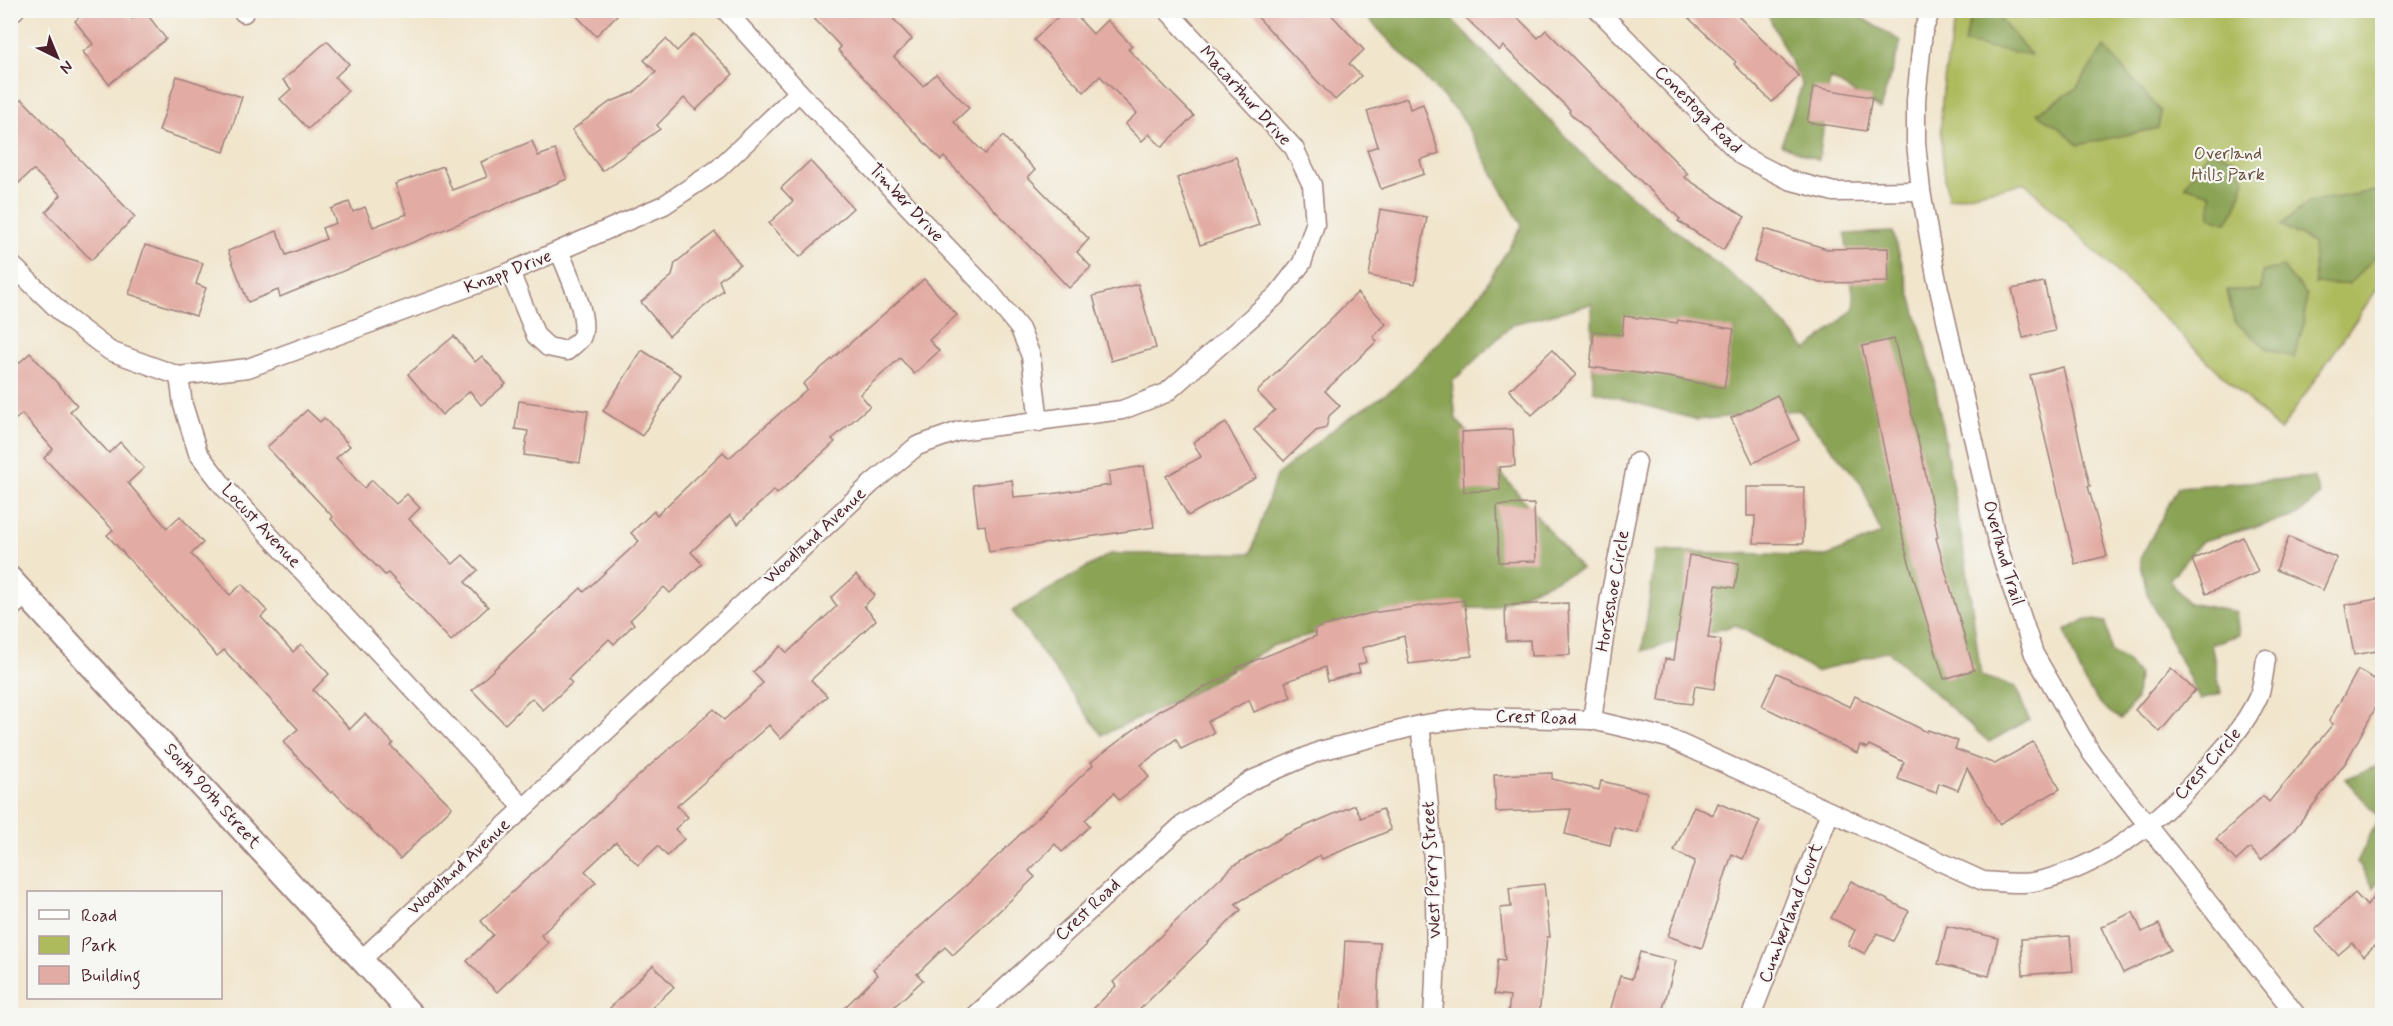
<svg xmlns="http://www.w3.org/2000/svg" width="2393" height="1026" font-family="Mynerve,sans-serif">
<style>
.green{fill:#adbb5d;stroke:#7c6d44;stroke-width:1.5}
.forest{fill:#8aa354;stroke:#6a6140;stroke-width:1.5}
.building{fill:#e2aba3}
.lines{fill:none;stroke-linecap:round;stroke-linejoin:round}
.minor-casing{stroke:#9e827c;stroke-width:21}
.tertiary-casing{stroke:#9e827c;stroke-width:26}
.minor{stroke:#fff;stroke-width:18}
.tertiary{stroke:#fff;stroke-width:22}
.labels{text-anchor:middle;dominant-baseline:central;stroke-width:4.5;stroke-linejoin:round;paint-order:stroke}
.street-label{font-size:18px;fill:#4a1f2b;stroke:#f6f6f2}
.park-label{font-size:18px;fill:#684e3a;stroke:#f6f6f2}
</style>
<rect width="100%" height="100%" fill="#f6f6f2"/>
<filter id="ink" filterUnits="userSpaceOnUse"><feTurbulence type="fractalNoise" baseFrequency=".0167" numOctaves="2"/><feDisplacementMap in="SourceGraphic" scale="12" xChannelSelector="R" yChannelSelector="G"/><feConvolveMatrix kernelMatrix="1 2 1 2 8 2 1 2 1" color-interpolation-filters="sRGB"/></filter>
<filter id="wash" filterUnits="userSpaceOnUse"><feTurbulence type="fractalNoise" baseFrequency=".008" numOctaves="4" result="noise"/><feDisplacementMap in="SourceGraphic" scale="24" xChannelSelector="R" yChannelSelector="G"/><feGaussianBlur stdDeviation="1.35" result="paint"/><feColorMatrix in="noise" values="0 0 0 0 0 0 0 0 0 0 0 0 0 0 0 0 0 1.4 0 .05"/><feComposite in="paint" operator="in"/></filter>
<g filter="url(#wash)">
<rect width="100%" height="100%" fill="#f1e5cc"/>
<path class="green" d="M1958,11h424v271l-102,149 -255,-248 -77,16c-12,-71 -8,-118 10,-188z"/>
<g class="forest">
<path d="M1361,11h83l149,154 171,136 43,49 48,-42 -10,-74 48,-2 40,141 34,197 14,106 35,11 13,33 -40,22 -101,-91 -72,21 -80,-47 -94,26 14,-100 171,5 54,-22 -20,-51 -62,-73 -102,10 -104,-29 -1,-87 -79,20 -61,58 4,37 125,150 -90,39 -91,1 -128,37 -87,51 -83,38 -90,-124 98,-57 141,-1 25,-77 65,-53 51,-33 47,-48 42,-49 41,-67 -61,-110z"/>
<path d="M1766,11h84l51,30 -21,68 -50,-31 -11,82 -38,-15 21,-60z"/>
<path d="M1973,11h44l-17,8 31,36 -67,-12z"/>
<path d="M2104,47l57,65 -3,16 -80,17 -20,-18 -21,-14 39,-24z"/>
<path d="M2210,148l25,12 10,20 -9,28 -9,14 -17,-5 1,-23 -26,-8z"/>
<path d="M2382,190v65l-4,-1 -29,30h-34l-2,-41 -32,-18 28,-23z"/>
<path d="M2282,267l25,28 -4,32 -9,31 -27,-10 -33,-27 -7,-31h34l1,-18z"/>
<path d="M2314,477l6,18 -23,21 -95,25 -33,39 19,23 48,9 3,23 -28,9 10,49 -21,7 -53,-107 -7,-34 38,-72z"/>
<path d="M2086,619l20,3 5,30 15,8 12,14 -2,26 -15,19c-35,-18 -43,-53 -56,-88z"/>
<path d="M2382,764v113l-8,11 -17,-26 22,-45 -34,-38z"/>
</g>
<g id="blocks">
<g class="building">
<path d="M87,10h38l7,9 12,-9 22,29 -57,45 -26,-32 10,-8 -18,-23z"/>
<path d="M571,10h51l-26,26z"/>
<path d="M806,10h79l27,29 -18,18 29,29 13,-12 33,34 -15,14 31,32 18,-18 32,34 -7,7 61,62 -12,13 14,15 -22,21 -125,-131 -3,3 -45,-47 -58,-63 3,-3z"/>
<path d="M1065,10h6l22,24 14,-14 25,26 -4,3 66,67 -32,31 -13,-13 -7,7 -17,-17 12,-11 -37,-37 -16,16 -50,-52z"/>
<path d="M1251,10h76l37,40 -15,14 12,12 -26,24z"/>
<path d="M1458,10h52l28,28 8,-8 142,144 -4,3 61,40 -22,33 -45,-29 2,-2 -111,-107 1,-2 -67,-64 -4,5z"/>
<path d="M1680,10h52l67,66 -27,26 -38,-38 2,-2z"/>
<path d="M694,34l39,40 -37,36 -12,-12 -27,27 3,4 -58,42 -30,-41 38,-28 23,-9 23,-21 -12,-12 22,-21 11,12z"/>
<path d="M327,41l22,23 -14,13 13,14 -40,38 -28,-30 11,-10 -8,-9z"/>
<path d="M177,76l65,21 -18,55 -65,-21z"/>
<path d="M1813,87l59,10 -6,34 -59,-9z"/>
<path d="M1407,98l3,11 13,-5 16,49 -19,7 4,14 -43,15 -14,-39 11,-4 -11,-35z"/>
<path d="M22,99l113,118 -44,43 -45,-48 15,-17 -28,-25 -23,21v-81z"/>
<path d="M532,141l6,15 17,-6 12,29 -287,118 -2,-7 -30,12 -20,-51 49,-20 9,24 40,-16 -4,-11 14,-5 -5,-14 18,-7 4,10 12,-5 8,20 34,-13 -12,-30 48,-18 9,24 35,-13 -6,-15z"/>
<path d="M1236,157l23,68 -59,20 -23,-67z"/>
<path d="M810,161l43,47 -53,49 -31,-34 24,-22 -12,-13z"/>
<path d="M1380,209l47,8 -12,67 -46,-8z"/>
<path d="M1765,229l62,20 61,-1 1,34 -69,1 -66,-22z"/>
<path d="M715,232l25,32 -21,16 4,11 -54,45 -28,-34 31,-26 3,-13z"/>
<path d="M145,245l58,18 -7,21 10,4 -10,28 -67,-22z"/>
<path d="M924,279l33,36 -28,25 10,11 -25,23 -14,-16 -40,36 10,12 -38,33 3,3 -58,52 -3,-4 -36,34 -8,-9 -39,37 11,12 -32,29 -6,-6 -34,33 4,4 -20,20 -5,-5 -41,40 4,4 -29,27 -11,-12 -27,26 -33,-34 109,-102 3,4 55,-51 -8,-8 23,-22 3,4 66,-63 6,6 78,-69 -4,-5z"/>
<path d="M2044,282l11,49 -32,7 -11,-49z"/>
<path d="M1138,284l18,64 -45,13 -18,-65z"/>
<path d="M1357,293l29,31 -13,13 4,4 -52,50 15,15 -11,10 -3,12 -10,3 -32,30 -30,-31 21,-20 -18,-18z"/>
<path d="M1624,316l53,7 1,-3 56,9 -10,59 -56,-11 -78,-10 4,-36 28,4z"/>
<path d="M454,336l21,26 7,-6 24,28 -25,21 -11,-14 -28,24 -34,-41z"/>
<path d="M1894,339l29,122 15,76 -2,1 38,132 -30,9 -38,-127 -44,-206z"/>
<path d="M642,350l39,25 -39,61 -39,-25z"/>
<path d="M1552,350l24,25 -44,40 -23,-25z"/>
<path d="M30,353l47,52 -7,6 39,42 11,-11 24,26 -16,15 39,45 13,-12 23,27 -12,11 39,41 12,-11 25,27 -6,6 32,35 8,-8 28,30 -16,16 37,39 15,-15 28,29 -2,3 61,61 -52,52 -67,-68 -2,2 -48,-51 15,-13 -74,-79 -7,6 -110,-121 6,-5 -69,-72 9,-9 -31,-35 -12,10v-53z"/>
<path d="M2063,367l27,119h-2l19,70 -32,8 -45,-189z"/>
<path d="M1777,395l22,45 -46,23 -22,-45z"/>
<path d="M519,401l69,10 -8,52 -56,-8 4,-24 -13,-2z"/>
<path d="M307,410l13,12 4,-4 26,28 -14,12 28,30 8,-8 24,24 11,-10 13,14 -11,11 44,45 10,-9 15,15 -13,12 23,25 -37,34 -63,-68 -3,2 -54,-56 2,-2 -66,-70z"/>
<path d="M1226,423l30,55 -68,38 -22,-40 35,-19 -8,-15z"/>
<path d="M1513,429l2,37 -16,1 1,23 -36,2 -2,-60z"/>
<path d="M1144,466l10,61 -165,25 -4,-27 -7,1 -5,-41 39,-5 2,17 37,-3 59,-9 -2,-13z"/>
<path d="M1747,487h57l-1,57 -49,-1 1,-27h-8z"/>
<path d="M1534,504l2,57 -37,1 -2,-57z"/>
<path d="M2243,537l15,35 -52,22 -14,-34z"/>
<path d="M2289,537l48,21 -14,32 -47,-20z"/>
<path d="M1689,555l50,8 -4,25 -19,-3 -8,53 13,2 -7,49 -19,-3 -3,18 -33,-4 6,-41 9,1z"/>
<path d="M856,575l19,20 -11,11 12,14 -65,60 16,16 -46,43 -12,-14 -92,81 11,11 -13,12 9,10 -17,17 -9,-10 -20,19 -22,-23 -31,29 11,11 -55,53 7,8 -51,49 -30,-31 26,-26 -12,-14 164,-151 69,-61 10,11 39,-37 -10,-11 28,-26 6,7 50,-47 -6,-8z"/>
<path d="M2382,598v52l-28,5 -9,-50z"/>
<path d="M1464,600l8,56 -63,8 -5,-28 -42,12 4,14 -8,3 2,7 -32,9 -3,-14 -40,15 6,15 -37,15 -5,-12 -41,21 6,12 -33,16 -5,-10 -35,26 8,12 -30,23 -5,-7 -29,27 5,6 -28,26 -7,-8 -26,27 6,6 -82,78 -8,-8 -28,27 6,6 -39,36h-48l42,-41 -5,-6 97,-87 123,-117 -2,-3 69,-52 77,-39 -1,-3 80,-32 -2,-7 57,-16z"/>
<path d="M1568,603l2,52 -39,1 -1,-16 -24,1 -1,-36z"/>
<path d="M2170,668l25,22 -35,42 -25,-22z"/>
<path d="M2358,670l24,13v13l-36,66 -52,68 -33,30 -11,-12 -14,13 -20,-22 47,-43 6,6 64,-78 -4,-3z"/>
<path d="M1777,673l73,34 5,-11 72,36 1,-2 30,11 -3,8 40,15 38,-22 27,47 -61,35 -32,-56 -9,22 -19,-7 -3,10 -38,-14 6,-17 -35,-17 -2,3 -7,-3 -3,8 -95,-47z"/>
<path d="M1552,773v6l47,11 2,-9 46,11 -9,41 -24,-6 -4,18 -45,-11 6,-25 -75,3 -2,-37z"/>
<path d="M1718,803l42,18 -17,38 -11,-5 -30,94 -34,-12 27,-75 -21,-10 20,-45 19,9z"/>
<path d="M1355,805l6,13 21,-9 9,21 -69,29 -2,-4 -85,49 6,6 -108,106h-47l30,-30 -3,-4 120,-116 52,-31z"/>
<path d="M1851,881l58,30 -16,30 -16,-8 -12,21 -17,-9 7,-15 -24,-12z"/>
<path d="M1544,884l6,53h-3l-8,79 -31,-2 2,-18 -16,-2 4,-35 7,1 -5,-52 11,-1 -2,-19z"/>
<path d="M2382,884v54l-18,18 -12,-13 -14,12 -23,-25 40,-37 12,13z"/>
<path d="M2133,912l9,20 17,-8 12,26 -48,23 -22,-46z"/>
<path d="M1947,926l51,12 -9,38 -51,-12z"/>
<path d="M2070,936l3,35 -50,4 -2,-36z"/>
<path d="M1345,941l35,2 -3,70 -36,-1z"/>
<path d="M1640,952l36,9 -15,55h-37l-14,-4 10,-36 12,3z"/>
<path d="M653,965l21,22 -31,29h-41z"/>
</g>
</g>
</g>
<g filter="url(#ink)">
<use href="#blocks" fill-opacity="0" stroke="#9e827c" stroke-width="1.5"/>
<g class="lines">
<defs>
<g id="minor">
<path d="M241,10l3,3"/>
<path d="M725,10l74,82 191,200 30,37 11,27 8,66"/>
<path d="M1598,10l144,146 47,24 45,12 87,-1"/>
<path d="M1931,10l-8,21 -7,69v43l5,48 15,85 62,270 36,108 58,100 205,262"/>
<path d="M10,14l5,-4"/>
<path d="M10,263l58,56 42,32 69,25 69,-8 262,-96 154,-67 54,-36 81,-77"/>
<path d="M510,272l26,64 12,11 19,4c4,-4 11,-9 14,-13 10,-20 -14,-66 -21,-86"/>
<path d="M179,376l4,29 15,48 26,34 299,320"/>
<path d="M10,609l16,-14"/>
<path d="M1592,720l18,-123 27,-135"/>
<path d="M1420,725c12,96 20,194 13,291"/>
<path d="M361,960l510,-476 46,-38 42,-15 163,-21 44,-17 111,-98 25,-32 13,-39 -3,-39 -18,-37 -127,-138"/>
<path d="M975,1016l206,-190 71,-46 68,-29 100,-26 53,-8 119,3 76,18 315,143c17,1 39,4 55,0 73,-16 133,-70 180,-126 16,-18 31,-37 41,-60 4,-11 5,-24 7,-36"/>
<path d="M1751,1016l79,-204"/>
</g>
<path id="tertiary" d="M10,578l403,438"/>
</defs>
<use href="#minor" class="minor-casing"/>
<use href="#tertiary" class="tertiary-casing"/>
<use href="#minor" class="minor"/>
<use href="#tertiary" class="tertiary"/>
</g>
</g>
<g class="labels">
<g class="street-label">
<text transform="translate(1245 96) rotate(48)">Macarthur Drive</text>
<text transform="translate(1698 110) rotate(45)">Conestoga Road</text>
<text transform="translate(906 203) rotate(47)">Timber Drive</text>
<text transform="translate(508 272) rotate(-21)">Knapp Drive</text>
<text transform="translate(261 526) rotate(47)">Locust Avenue</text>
<text transform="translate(815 536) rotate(-43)">Woodland Avenue</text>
<text transform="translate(2003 553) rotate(74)">Overland Trail</text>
<text transform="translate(1613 591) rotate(-80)">Horseshoe Circle</text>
<text transform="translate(1536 718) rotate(2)">Crest Road</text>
<text transform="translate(2208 764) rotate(-48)">Crest Circle</text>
<text transform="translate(212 796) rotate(48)">South 90th Street</text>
<text transform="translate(459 867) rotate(-43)">Woodland Avenue</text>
<text transform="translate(1432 870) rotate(-93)">West Perry Street</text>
<text transform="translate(1088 910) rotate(-43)">Crest Road</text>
<text transform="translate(1791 913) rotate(-69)">Cumberland Court</text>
</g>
<g class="park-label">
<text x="2228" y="154">Overland<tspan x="2228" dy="21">Hills Park</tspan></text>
</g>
</g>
<rect width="2393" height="1026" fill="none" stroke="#f6f6f2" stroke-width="36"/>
<rect x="27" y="891" width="195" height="108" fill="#f6f6f2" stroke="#b1a0a2" stroke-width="1.5"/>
<rect x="39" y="910" width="30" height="9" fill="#ffffff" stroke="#b1a0a2" stroke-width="1.5"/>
<text x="81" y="921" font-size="18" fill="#4a1f2b">Road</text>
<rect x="39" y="936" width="30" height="18" fill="#adbb5d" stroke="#b1a0a2" stroke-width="1.5"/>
<text x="81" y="951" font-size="18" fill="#4a1f2b">Park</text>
<rect x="39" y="966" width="30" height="18" fill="#e2aba3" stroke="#b1a0a2" stroke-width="1.5"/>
<text x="81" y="981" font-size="18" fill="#4a1f2b">Building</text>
<g transform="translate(57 57) rotate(137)" stroke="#f6f6f2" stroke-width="4.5" paint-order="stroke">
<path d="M0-4.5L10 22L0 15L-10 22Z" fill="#4a1f2b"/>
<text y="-9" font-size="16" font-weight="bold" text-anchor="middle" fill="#4a1f2b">N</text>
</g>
</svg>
